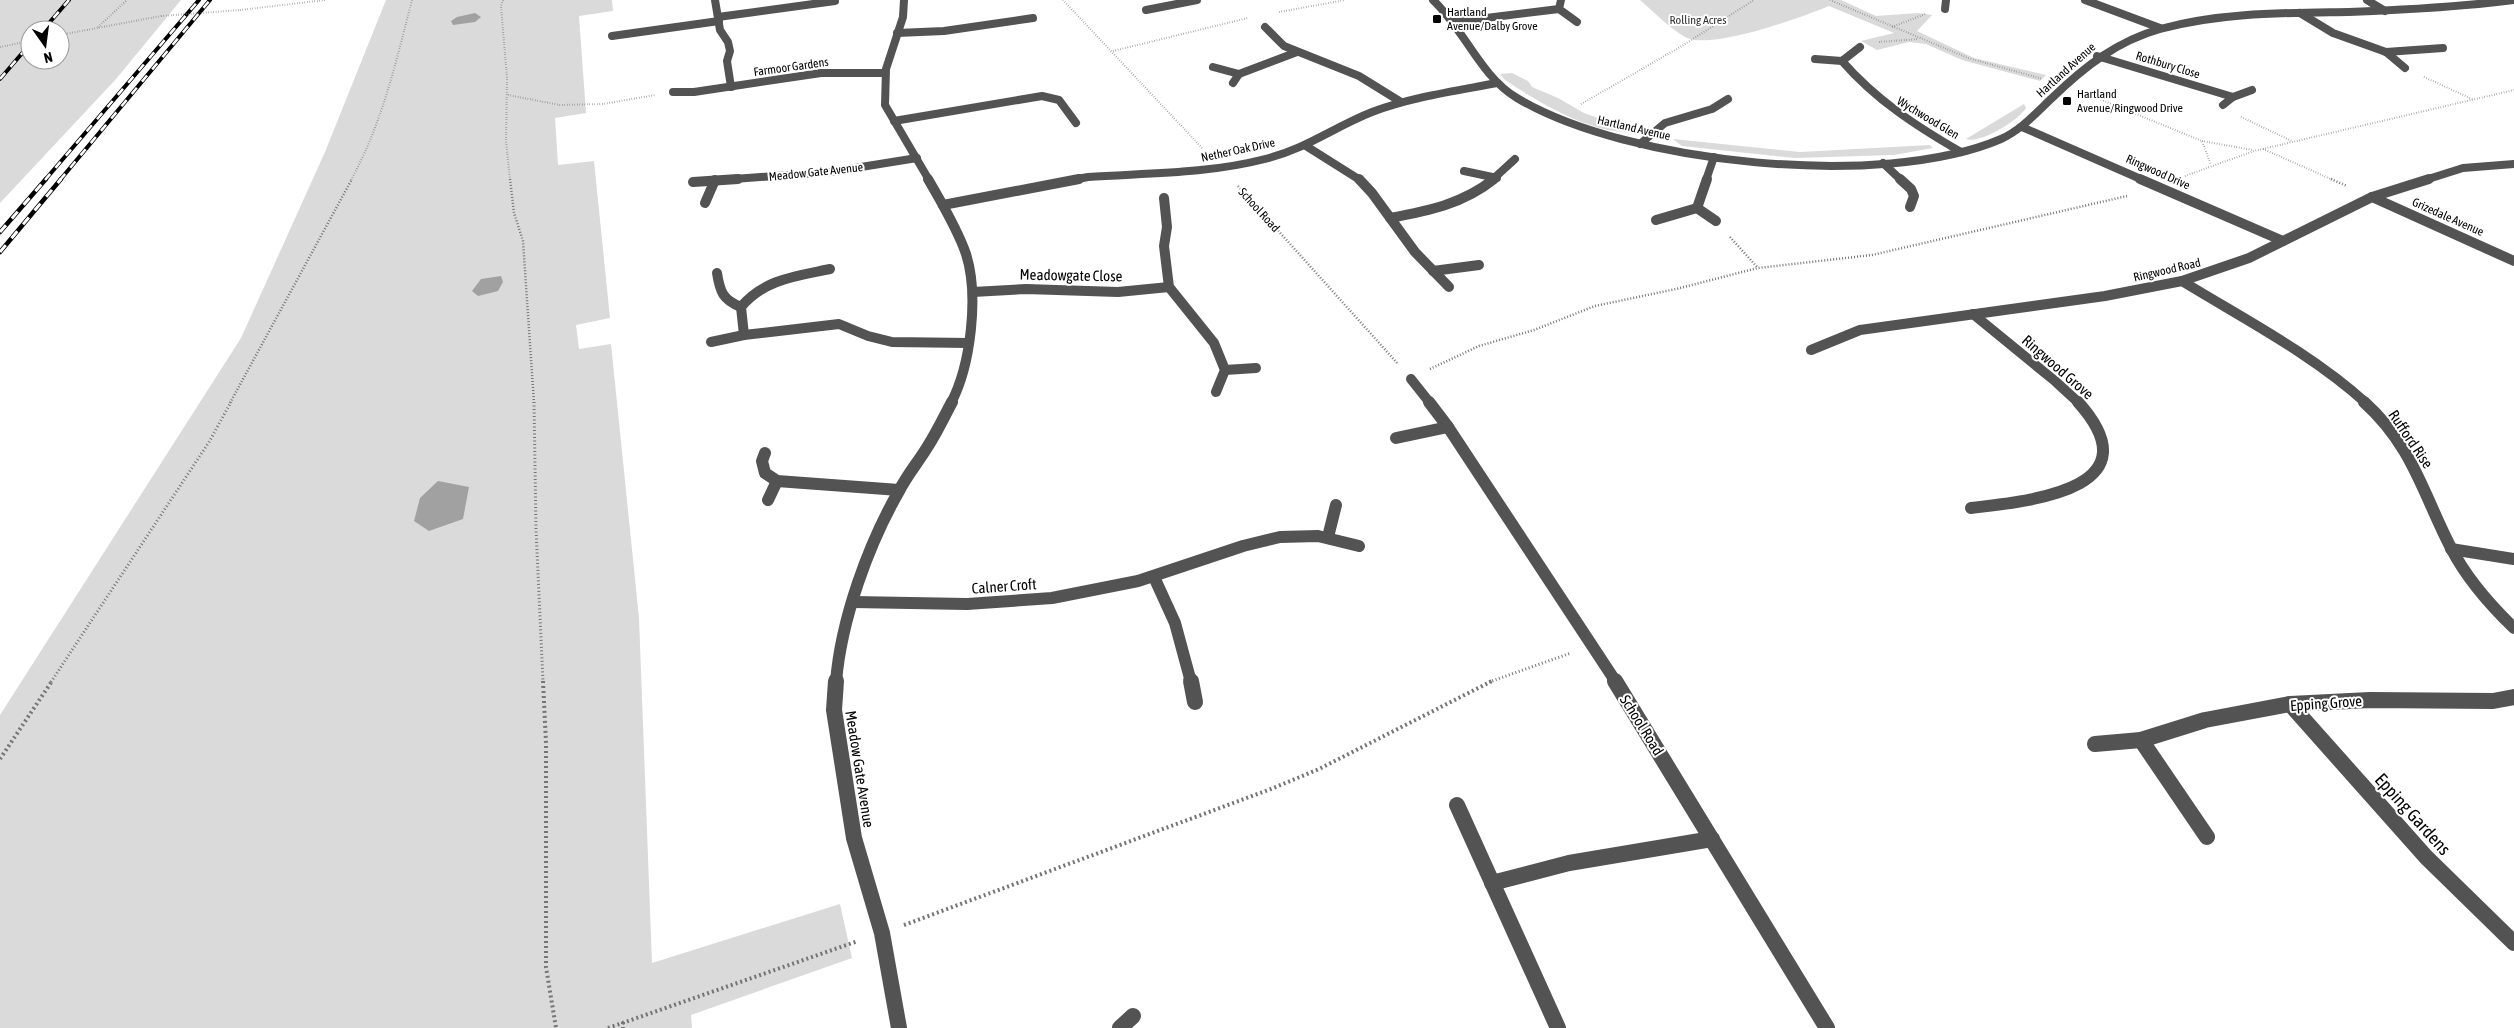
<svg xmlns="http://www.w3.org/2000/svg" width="2514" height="1028" font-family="'Asap Condensed',sans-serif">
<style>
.green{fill:#dadada;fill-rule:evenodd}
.water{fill:#a1a1a1}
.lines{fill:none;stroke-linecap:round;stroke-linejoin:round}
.path-far3{stroke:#757575;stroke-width:2;stroke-dasharray:0.5 2;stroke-linecap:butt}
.path-far2{stroke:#757575;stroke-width:2.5;stroke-dasharray:1 2;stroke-linecap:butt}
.path-far1{stroke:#757575;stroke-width:3;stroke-dasharray:1 2.5;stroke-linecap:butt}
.path{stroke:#757575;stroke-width:4;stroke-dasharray:2 3;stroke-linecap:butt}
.minor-far3{stroke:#535353;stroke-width:8}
.minor-far2{stroke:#535353;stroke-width:10}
.minor-far1{stroke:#535353;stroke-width:12}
.minor{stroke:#535353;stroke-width:16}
.rail-far1-casing{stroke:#000;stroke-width:4}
.rail-casing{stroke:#000;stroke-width:4.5}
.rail-far1{stroke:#fff;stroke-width:2.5;stroke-dasharray:8;stroke-linecap:butt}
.rail{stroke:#fff;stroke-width:3;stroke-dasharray:9;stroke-linecap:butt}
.path-bridge{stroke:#757575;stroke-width:2;stroke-dasharray:0.5 2;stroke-linecap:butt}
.poi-dot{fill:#000;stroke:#fff;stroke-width:2}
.labels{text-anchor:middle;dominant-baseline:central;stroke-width:4;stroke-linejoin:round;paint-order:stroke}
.far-poi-label{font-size:12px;fill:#000;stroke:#fff;text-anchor:start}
.far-park-label{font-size:12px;fill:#313131;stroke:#fff}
.far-street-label{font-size:12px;fill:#000;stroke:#fff}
.street-label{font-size:15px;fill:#000;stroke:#fff}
.near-street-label{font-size:18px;fill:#000;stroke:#fff}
</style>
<rect width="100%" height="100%" fill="#fff"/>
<g class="green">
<path d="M0,0h181l-65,79 -116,124zM30,30h30v30h-30z"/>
<path d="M386,0h226l1,11 -34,5 7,97 -31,5 3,47 36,-4 16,157 -34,7 3,24 32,-5 28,274 13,345 188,-59 12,54 -161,57 1,13h-692v-313l241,-377 84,-186z"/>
<path d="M1640,0h201l35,16 42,-3 14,2 -15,16 57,27 72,17 -6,6 -78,-21 -36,-16 -17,-2 -32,8 -16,-9 33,-8 -65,-27c-27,11 -119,45 -144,31 -16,-9 -31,-25 -45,-37z"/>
<path d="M1512,73l16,8 4,6 26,11 26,15 51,18c-40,6 -98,-30 -130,-51l-5,-6z"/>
<path d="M2024,104l2,4c-8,13 -46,36 -60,31z"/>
<path d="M1673,139l127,13 130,-7 3,3 -39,7 -99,3 -113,-12z"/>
</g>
<g class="water">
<path d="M475,13l6,4 -6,5 -22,3 -2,-4 6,-4z"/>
<path d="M501,276l2,6 -5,9 -20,5 -6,-5 9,-12z"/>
<path d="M438,481l31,6 -6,32 -34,12 -15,-10 6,-23z"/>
</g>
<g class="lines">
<g class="path-far3">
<path d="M503,0l-2,6 6,72 -1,63 4,39"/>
<path d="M1063,0l140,149"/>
<path d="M1830,0l138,58 75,21"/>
<path d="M240,10l85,-10"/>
<path d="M1279,12l66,-12"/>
<path d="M98,27l29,-27"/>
<path d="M1892,27l33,-13"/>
<path d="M60,35l101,-19"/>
<path d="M1879,42l39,-3"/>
<path d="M0,47l30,-6"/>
<path d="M1113,51l135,-33"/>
<path d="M2424,77l48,22"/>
<path d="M2087,94l115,47 9,24"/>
<path d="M508,95l52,10 43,-1 52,-9"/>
<path d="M1581,104l104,-60 69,-44"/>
<path d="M2241,117l51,24"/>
<path d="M2202,141l51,9"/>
<path d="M2263,149l70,31"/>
<path d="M2185,176l69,-25 260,-61"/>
<path d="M351,180c31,-56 45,-118 61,-180"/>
</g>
<g class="path-far2">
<path d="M510,179l4,34 9,28 11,162"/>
<path d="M2331,179l16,7"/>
<path d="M1238,186l160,178"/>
<path d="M1730,237l28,31"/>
<path d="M1430,369l49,-23 55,-16 61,-24 81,-17 82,-21 114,-13 255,-59"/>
<path d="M230,403l122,-224"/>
</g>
<g class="path-far1">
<path d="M534,402l2,127 7,153"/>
<path d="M51,682l158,-240 22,-40"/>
<path d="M1489,682l82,-29"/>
</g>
<g class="path">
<path d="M543,681l3,62v224l10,61"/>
<path d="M0,759l52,-78"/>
<path d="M904,925l367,-136 48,-20 173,-88"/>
<path d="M623,1022v6"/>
<path d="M608,1028l250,-87"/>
</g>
<g class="minor-far3">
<path d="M715,0l5,30 8,12 2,9 -3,10 4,26"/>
<path d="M904,0l-1,17 -17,52 -1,36 44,75"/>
<path d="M1433,0c31,29 47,76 84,98 110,66 366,92 484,41 20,-9 35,-26 51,-41 32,-31 65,-57 108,-69 61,-17 126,-16 189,-17 55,-2 110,-5 165,-12"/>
<path d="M1561,0l-2,9 18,13"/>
<path d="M2085,0l75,28"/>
<path d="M2367,0l18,11"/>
<path d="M1945,9l1,-9"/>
<path d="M1146,10l51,-10"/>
<path d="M2300,13l33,20 53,19 19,16"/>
<path d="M718,17l117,-16"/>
<path d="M1454,22l105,-13"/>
<path d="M1265,27l19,19 75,30 42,26"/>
<path d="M897,33l47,-2 89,-13"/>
<path d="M612,36l107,-15"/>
<path d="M2386,52l57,-4"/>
<path d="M2097,56l136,41"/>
<path d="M1815,59l27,2 18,-14"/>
<path d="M1842,61c34,39 74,65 119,91"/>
<path d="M1213,67l26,7"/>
<path d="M1233,83l6,-9 58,-22"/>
<path d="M673,92h21l127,-19h64"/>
<path d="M2223,105l10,-8 19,-7"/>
<path d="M894,121l148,-25 17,4 17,23"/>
<path d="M2022,127l121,53"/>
<path d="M1640,144l25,-21 47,-14 16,-10"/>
<path d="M1306,146l54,34"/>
<path d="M1883,163l18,17"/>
<path d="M1464,171l33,7"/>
<path d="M720,180l110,-8 87,-14"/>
<path d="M1072,180l16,-3c59,-4 119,-3 177,-18 41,-10 69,-32 107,-47 40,-15 83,-21 125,-29"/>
<path d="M1492,180l23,-21"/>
<path d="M1706,180l8,-23"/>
<path d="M2425,180l38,-12 51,-4"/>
</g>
<g class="minor-far2">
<path d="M928,179c13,23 29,49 38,75 13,41 5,111 -15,149"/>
<path d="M1359,179l13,14 43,59 34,35"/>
<path d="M1900,179l11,10 3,7 -4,11"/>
<path d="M2140,179l143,62"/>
<path d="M693,182l45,-3"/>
<path d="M2372,197l142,64"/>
<path d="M1164,198l3,29 -3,19 5,41 45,56 11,27 -9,22"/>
<path d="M705,203l10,-23"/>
<path d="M943,205l136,-26"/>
<path d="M1697,208l19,13"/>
<path d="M1390,218c38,-7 73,-14 104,-39"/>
<path d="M1656,220l41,-12 10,-29"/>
<path d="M1433,271l46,-6"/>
<path d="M717,273c3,19 6,27 24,34"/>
<path d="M2182,281c62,38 130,73 184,122"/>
<path d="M973,292l53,-3 92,3 51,-5"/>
<path d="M1973,314l82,67 24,22"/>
<path d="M744,335l-3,-28c23,-28 56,-31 89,-38"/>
<path d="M711,342l33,-7 95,-11 29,12 24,6 77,1"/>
<path d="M1811,350l49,-20 245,-34 77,-15 67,-23 123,-61 57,-18"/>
<path d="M1225,370l31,-2"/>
<path d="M1411,379l19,24"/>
</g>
<g class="minor-far1">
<path d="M1429,402l19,25 168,255"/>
<path d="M2364,402c49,44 59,92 87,146 16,31 38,56 63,80"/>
<path d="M1396,438l52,-11"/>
<path d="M765,453l-3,8 3,12 12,8 122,9"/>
<path d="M768,500l9,-19"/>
<path d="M1971,508c58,-7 186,-18 107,-106"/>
<path d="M1328,537l8,-32"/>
<path d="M2451,549l63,10"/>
<path d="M1154,577l21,46 16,59"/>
<path d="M853,602l114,2 85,-6 86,-17 105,-35 37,-9 38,-1 41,10"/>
<path d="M836,682c5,-62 32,-137 63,-191 8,-16 20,-30 29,-45 9,-14 16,-29 24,-44"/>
</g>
<g class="minor">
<path d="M836,681l-2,29 20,128 28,95 17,95"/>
<path d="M1191,681l4,21"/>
<path d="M1615,681l212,347"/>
<path d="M2290,704l136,153 88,86"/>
<path d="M2141,740l66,97"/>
<path d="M2095,744l46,-4 64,-20 85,-16 80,-4 123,1 21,-4"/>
<path d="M1457,805l101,223"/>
<path d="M1492,883l77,-20 143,-24"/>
<path d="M1120,1028l13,-12"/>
</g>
<defs>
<g id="rail-far1">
<path d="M43,30l26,-30"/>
<path d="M0,79l30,-35"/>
<path d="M45,180l154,-180"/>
<path d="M60,180l150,-180"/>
</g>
<g id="rail">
<path d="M0,232l46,-53"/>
<path d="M0,252l61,-73"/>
</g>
</defs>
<use href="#rail-far1" class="rail-far1-casing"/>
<use href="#rail" class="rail-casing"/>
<use href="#rail-far1" class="rail-far1"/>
<use href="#rail" class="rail"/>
<path class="path-bridge" d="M161,16l79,-6"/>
</g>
<g class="poi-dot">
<rect x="1432" y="14" width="10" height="10" rx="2.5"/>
<rect x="2062" y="96" width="10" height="10" rx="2.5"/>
</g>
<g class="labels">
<g class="far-poi-label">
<text x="1447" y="12">Hartland<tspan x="1447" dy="14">Avenue/Dalby Grove</tspan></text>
<text x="2077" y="94">Hartland<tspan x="2077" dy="14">Avenue/Ringwood Drive</tspan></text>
</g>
<g class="far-park-label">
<text x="1698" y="20">Rolling Acres</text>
</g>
<g class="far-street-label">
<text transform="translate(2168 65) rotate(17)">Rothbury Close</text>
<text transform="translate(791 67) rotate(-8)">Farmoor Gardens</text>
<text transform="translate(2066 70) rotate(-42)">Hartland Avenue</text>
<text transform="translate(1928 118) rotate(31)">Wychwood Glen</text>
<text transform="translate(1634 128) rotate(13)">Hartland Avenue</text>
<text transform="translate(1238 150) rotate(-12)">Nether Oak Drive</text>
<text transform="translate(816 172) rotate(-6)">Meadow Gate Avenue</text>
<text transform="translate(2158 172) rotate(24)">Ringwood Drive</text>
<text transform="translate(1259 210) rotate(48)">School Road</text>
<text transform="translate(2448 217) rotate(24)">Grizedale Avenue</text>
<text transform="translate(2167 270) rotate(-13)">Ringwood Road</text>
</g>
<g class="street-label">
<text transform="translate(1071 275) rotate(1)">Meadowgate Close</text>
<text transform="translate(2058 367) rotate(41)">Ringwood Grove</text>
<text transform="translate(2411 439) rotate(56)">Rufford Rise</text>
<text transform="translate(1004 586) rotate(-4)">Calner Croft</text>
<text transform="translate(2326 703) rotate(-4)">Epping Grove</text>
<text transform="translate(1642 725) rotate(58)">School Road</text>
<text transform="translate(860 769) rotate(81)">Meadow Gate Avenue</text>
</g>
<g class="near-street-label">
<text transform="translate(2413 814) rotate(48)">Epping Gardens</text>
</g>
</g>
<g transform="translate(45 45) rotate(166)"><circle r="24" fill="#ffffff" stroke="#999999"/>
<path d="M0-4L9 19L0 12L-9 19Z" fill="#000000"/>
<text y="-8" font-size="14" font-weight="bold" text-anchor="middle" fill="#000000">N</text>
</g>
</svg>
